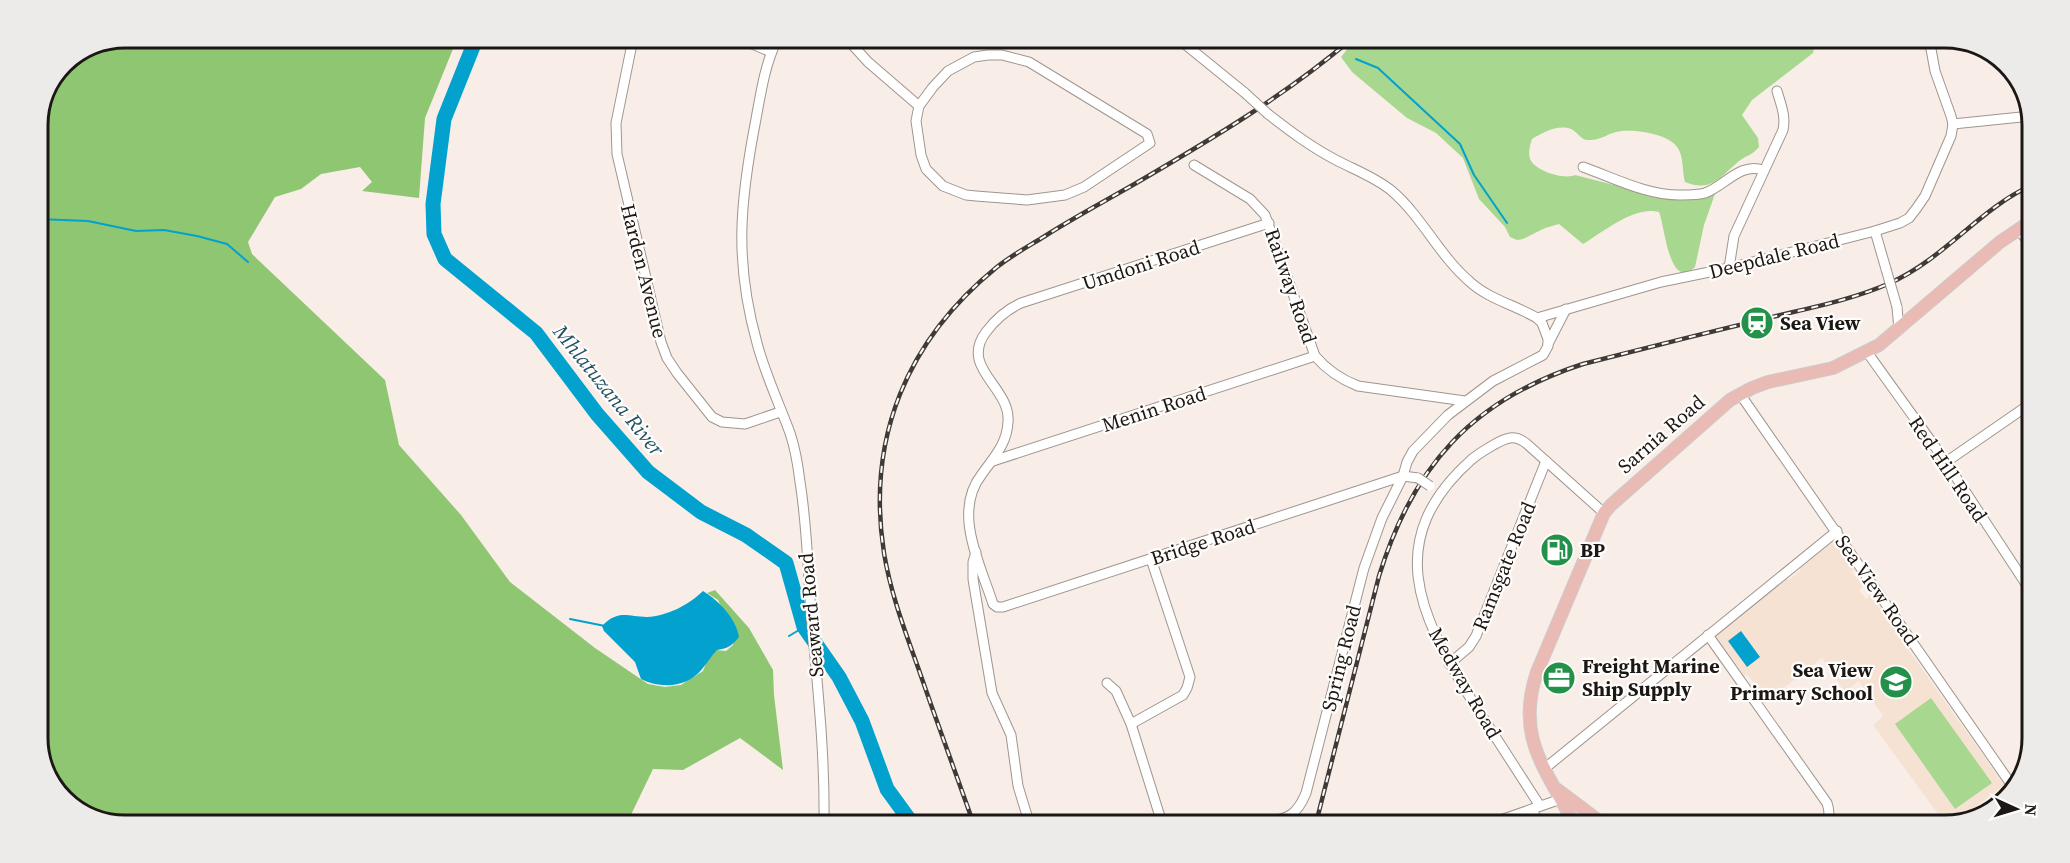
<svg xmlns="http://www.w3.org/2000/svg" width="2070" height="863" font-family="'Source Serif 4',serif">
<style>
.education{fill:#f6e2d3}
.green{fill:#a8d78f}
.forest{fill:#8fc672}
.water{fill:#02a1ce}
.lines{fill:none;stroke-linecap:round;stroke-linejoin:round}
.stream{stroke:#02a1ce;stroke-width:2}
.river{stroke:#02a1ce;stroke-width:15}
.minor-casing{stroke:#9f958f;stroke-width:11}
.major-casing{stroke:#cdcccc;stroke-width:14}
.minor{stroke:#fff;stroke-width:9}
.major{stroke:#eabab4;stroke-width:12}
.rail-casing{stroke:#3f3a37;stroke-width:4.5}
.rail{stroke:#fffdfb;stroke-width:2;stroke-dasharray:7;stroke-linecap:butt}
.minor-bridge-casing{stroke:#9f958f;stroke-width:11;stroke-linecap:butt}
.minor-bridge{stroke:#fff;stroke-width:9}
.labels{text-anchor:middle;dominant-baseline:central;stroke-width:4.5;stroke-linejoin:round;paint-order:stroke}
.street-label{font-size:20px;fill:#1b1715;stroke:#fffdfb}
.poi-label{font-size:20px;font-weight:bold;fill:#1b1715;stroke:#fffdfb;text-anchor:start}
.water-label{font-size:21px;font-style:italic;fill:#1f5265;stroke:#fffdfb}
.rim{fill:none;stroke:#1b1715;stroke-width:3}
</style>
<rect width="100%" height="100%" fill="#f8eee7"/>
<path class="education" d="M1832,540l22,30 -2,2 11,14 -4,4 7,9 4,-4 134,190 -48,37 -10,3 -73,-100 10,-9 -24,-35 -14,11 -23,-34 -61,48 -13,-19 6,-4 -7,-9 -5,4 -28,-42 68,-57h8l5,-4 5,-5 2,-6z"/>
<g class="green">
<path d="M1353,42l462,1 -2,10 -61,47 -10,15 16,23 1,9c-8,9 -12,8 -20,14 -18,15 -27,32 -54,21 -3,-10 -1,-21 -6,-32 -7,-16 -46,-22 -63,-18 -9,2 -15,8 -26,8 -9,1 -11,-7 -19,-11 -13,-5 -29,4 -39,10 -2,6 -4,14 -2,20 5,12 34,21 45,16l98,25c16,0 30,-1 43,-9l-12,34 -9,42c-26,25 -30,-41 -36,-55 -25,-6 -54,19 -76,32l-24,-20 -14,4 -22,11 -6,1 -7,-3 -5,-10 -26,-28 -16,-41 -27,-25 -29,-15 -55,-46 -11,-15z"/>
<path d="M1931,698l61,85 -37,26 -60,-85z"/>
</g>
<path class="forest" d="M125,38l332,1 -32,79 -6,80 -57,-7 10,-9 -12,-15 -39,7 -20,15 -26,8 -27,45 4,12 133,126 14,65 62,70 49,67 85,66 53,36 17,3 16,-2 22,-14 6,-15 7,-6 10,1 7,-6 2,-10 -17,-35 -11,-7 8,-3 34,38 24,42 1,25 9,75 -43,-32 -57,32 -30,-1 -25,52 -536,-2 -37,-28 -17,-47v-625l25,-56z"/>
<g class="water">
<path d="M703,591c16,10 33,27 36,46 -7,9 -11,11 -22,13 -6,6 -9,12 -15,19 -15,19 -41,20 -61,10l-6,-17 -31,-31 -2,-5c17,-17 25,-9 45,-9 20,-1 42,-12 56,-26z"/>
<path d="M1741,631l19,26 -13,10 -19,-26z"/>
</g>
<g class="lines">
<g class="stream">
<path d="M1356,59l22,9 82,76 14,31 33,48"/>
<path d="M38,219l50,2 48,10 28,-1 33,6 30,8 21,18"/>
<path d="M570,619l35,7"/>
<path d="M789,636l15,-9"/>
</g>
<path class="river" d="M476,39l-32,80 -11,85 1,30 11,25 91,74 61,81 51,58 53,40 45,23 40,28 18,64 35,50 23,44 25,68 24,33"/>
<defs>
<g id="minor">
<path d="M633,39l-17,84 1,31 44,188 6,16 10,15 35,44 10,5 23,2 35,-12"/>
<path d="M743,40l28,12"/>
<path d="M777,40c-12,24 -16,52 -21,79 -16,82 -22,142 1,224 8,31 22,60 33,90 5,15 8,32 10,49 7,43 8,87 11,131 6,69 14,139 13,209"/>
<path d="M848,40l20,22 51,44"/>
<path d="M1181,41l64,52"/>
<path d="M988,55h14l27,7 118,72 3,9 -66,44 -19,8 -38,5 -51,-4 -10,-1 -23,-9 -17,-17 -5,-14 -5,-34 3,-15 14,-19 15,-16 26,-14z"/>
<path d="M1953,124l78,-8"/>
<path d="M1194,165l56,34 15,16 50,141c12,14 25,23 43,30l107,15"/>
<path d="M1583,167c31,11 65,29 99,28 7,0 16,0 23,-2 20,-7 35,-31 58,-23"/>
<path d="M1269,223l-248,80c-13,6 -26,17 -35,29 -27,36 25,55 22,90 -1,22 -14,35 -26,52 -30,38 -2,89 11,130l4,3h6l400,-131 15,2"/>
<path d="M2018,229l13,16"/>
<path d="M1875,231l11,38"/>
<path d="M1729,268l5,-32 49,-106c3,-14 -2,-25 -6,-39"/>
<path d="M1897,307l2,23"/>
<path d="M1537,318l124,-36 68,-14 146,-37 25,-8 9,-5 7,-9 9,-13 26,-60 2,-12 -2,-8 -16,-45 -4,-22 -3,-5"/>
<path d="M1548,344l18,-35"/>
<path d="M1867,352l79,110 82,125"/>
<path d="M1740,394l273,393"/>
<path d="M993,461l322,-105"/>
<path d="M1946,462l84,-58"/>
<path d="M976,552l-3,10v17l19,114 19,42 7,51 11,36"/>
<path d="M1708,635l119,168c3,9 3,14 -4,22"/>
<path d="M1449,664l20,-17 7,-11 70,-175"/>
<path d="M1107,683l9,8 15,33 31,99"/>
<path d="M1131,724l52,-29 4,-7 3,-11 -39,-118"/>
<path d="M1544,769l293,-238"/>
<path d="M1540,806c-23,-36 -46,-71 -69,-107 -53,-86 -88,-160 0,-239 7,-6 30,-21 39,-22 7,-1 12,2 17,6l77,69"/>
<path d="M1533,809l4,15"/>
<path d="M1266,823c23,-5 31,-8 40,-30l58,-225 18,-50 21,-42 4,-14 6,-11 35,-36 45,-34 50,-26 5,-9v-7l-6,-16 -5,-5c-22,-13 -49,-19 -68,-37 -30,-26 -47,-64 -77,-90 -17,-14 -37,-21 -56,-31 -25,-13 -46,-29 -68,-46"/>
<path d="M1489,824l72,-25"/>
</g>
<g id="major">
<path d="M1558,790l45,34"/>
<path d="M1574,824c-28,-56 -59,-86 -37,-152l67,-159 7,-8 119,-105 22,-12 16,-6 65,-14 46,-23 121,-103 31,-21"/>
</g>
</defs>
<use href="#minor" class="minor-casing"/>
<use href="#major" class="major-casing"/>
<use href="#minor" class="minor"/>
<use href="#major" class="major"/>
<defs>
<g id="rail">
<path d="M973,822c-17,-48 -35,-97 -52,-146 -14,-40 -30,-80 -37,-123 -18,-115 23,-213 113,-286 15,-12 32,-21 48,-31 30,-19 62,-36 93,-54 72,-42 146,-86 210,-140"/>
<path d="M1316,823l63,-247c34,-110 93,-176 204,-212 62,-16 123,-31 185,-46 41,-10 84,-18 122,-35 54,-24 89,-74 142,-98"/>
</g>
</defs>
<use href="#rail" class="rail-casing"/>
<use href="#rail" class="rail"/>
<defs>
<g id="minor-bridge">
<path d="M1245,93l23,21"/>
<path d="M1886,269l11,38"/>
<path d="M1418,478l12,8"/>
</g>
</defs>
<use href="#minor-bridge" class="minor-bridge-casing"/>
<use href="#minor-bridge" class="minor-bridge"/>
</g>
<defs>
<symbol id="station-disc" viewBox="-11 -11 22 22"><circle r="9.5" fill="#239149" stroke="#fffdfb"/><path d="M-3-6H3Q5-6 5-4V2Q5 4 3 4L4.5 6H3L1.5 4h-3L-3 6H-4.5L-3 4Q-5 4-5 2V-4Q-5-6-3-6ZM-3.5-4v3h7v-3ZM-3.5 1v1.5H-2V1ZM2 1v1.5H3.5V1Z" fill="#fff"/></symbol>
<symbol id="fuel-disc" viewBox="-11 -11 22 22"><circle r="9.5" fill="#239149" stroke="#fffdfb"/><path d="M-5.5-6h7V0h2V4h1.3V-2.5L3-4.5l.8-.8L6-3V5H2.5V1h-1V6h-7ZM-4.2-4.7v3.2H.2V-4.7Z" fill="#fff"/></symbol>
<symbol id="office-disc" viewBox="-11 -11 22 22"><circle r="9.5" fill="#239149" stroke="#fffdfb"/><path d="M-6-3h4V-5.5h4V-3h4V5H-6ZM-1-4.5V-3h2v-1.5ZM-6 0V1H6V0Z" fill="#fff"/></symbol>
<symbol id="school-disc" viewBox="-11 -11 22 22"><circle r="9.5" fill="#239149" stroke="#fffdfb"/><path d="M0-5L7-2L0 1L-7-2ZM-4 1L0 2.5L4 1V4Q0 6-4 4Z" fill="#fff"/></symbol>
</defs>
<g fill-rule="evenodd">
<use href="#station-disc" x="1738" y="304" width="38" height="38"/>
<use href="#fuel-disc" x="1538" y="531" width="38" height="38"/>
<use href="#office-disc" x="1540" y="659" width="38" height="38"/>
<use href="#school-disc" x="1877" y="663" width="38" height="38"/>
</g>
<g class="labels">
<g class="street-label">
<text transform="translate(1774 256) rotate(-14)">Deepdale Road</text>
<text transform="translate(1141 265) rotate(-18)">Umdoni Road</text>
<text transform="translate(644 271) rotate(76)">Harden Avenue</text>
<text transform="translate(1291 286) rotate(71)">Railway Road</text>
<text transform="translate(1154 409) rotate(-18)">Menin Road</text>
<text transform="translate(1661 434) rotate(-41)">Sarnia Road</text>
<text transform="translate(1948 469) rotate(56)">Red Hill Road</text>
<text transform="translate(1203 542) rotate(-18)">Bridge Road</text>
<text transform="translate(1504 566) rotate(-68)">Ramsgate Road</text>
<text transform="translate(1877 590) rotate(55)">Sea View Road</text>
<text transform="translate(811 615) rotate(-95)">Seaward Road</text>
<text transform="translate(1341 658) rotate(-76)">Spring Road</text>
<text transform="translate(1465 683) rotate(60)">Medway Road</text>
</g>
<g class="poi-label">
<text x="1780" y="323">Sea View</text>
<text x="1580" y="550">BP</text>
<text x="1582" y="666">Freight Marine<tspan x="1582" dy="23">Ship Supply</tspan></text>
<text x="1873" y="670" text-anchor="end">Sea View<tspan x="1873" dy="23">Primary School</tspan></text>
</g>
<g class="water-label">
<text transform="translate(609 390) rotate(51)">Mhlatuzana River</text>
</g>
</g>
<path d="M0 0H2070V863H0ZM125 48H1945A77 77 0 0 1 2022 125V738A77 77 0 0 1 1945 815H125A77 77 0 0 1 48 738V125A77 77 0 0 1 125 48Z" fill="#edebe9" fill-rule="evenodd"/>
<path class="rim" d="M125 48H1945A77 77 0 0 1 2022 125V738A77 77 0 0 1 1945 815H125A77 77 0 0 1 48 738V125A77 77 0 0 1 125 48Z"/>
<g transform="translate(2016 809) rotate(94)" stroke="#fffdfb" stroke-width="4.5" paint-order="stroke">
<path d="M0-4.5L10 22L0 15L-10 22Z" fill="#1b1715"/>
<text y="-9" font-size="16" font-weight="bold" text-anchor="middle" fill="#1b1715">N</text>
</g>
</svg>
